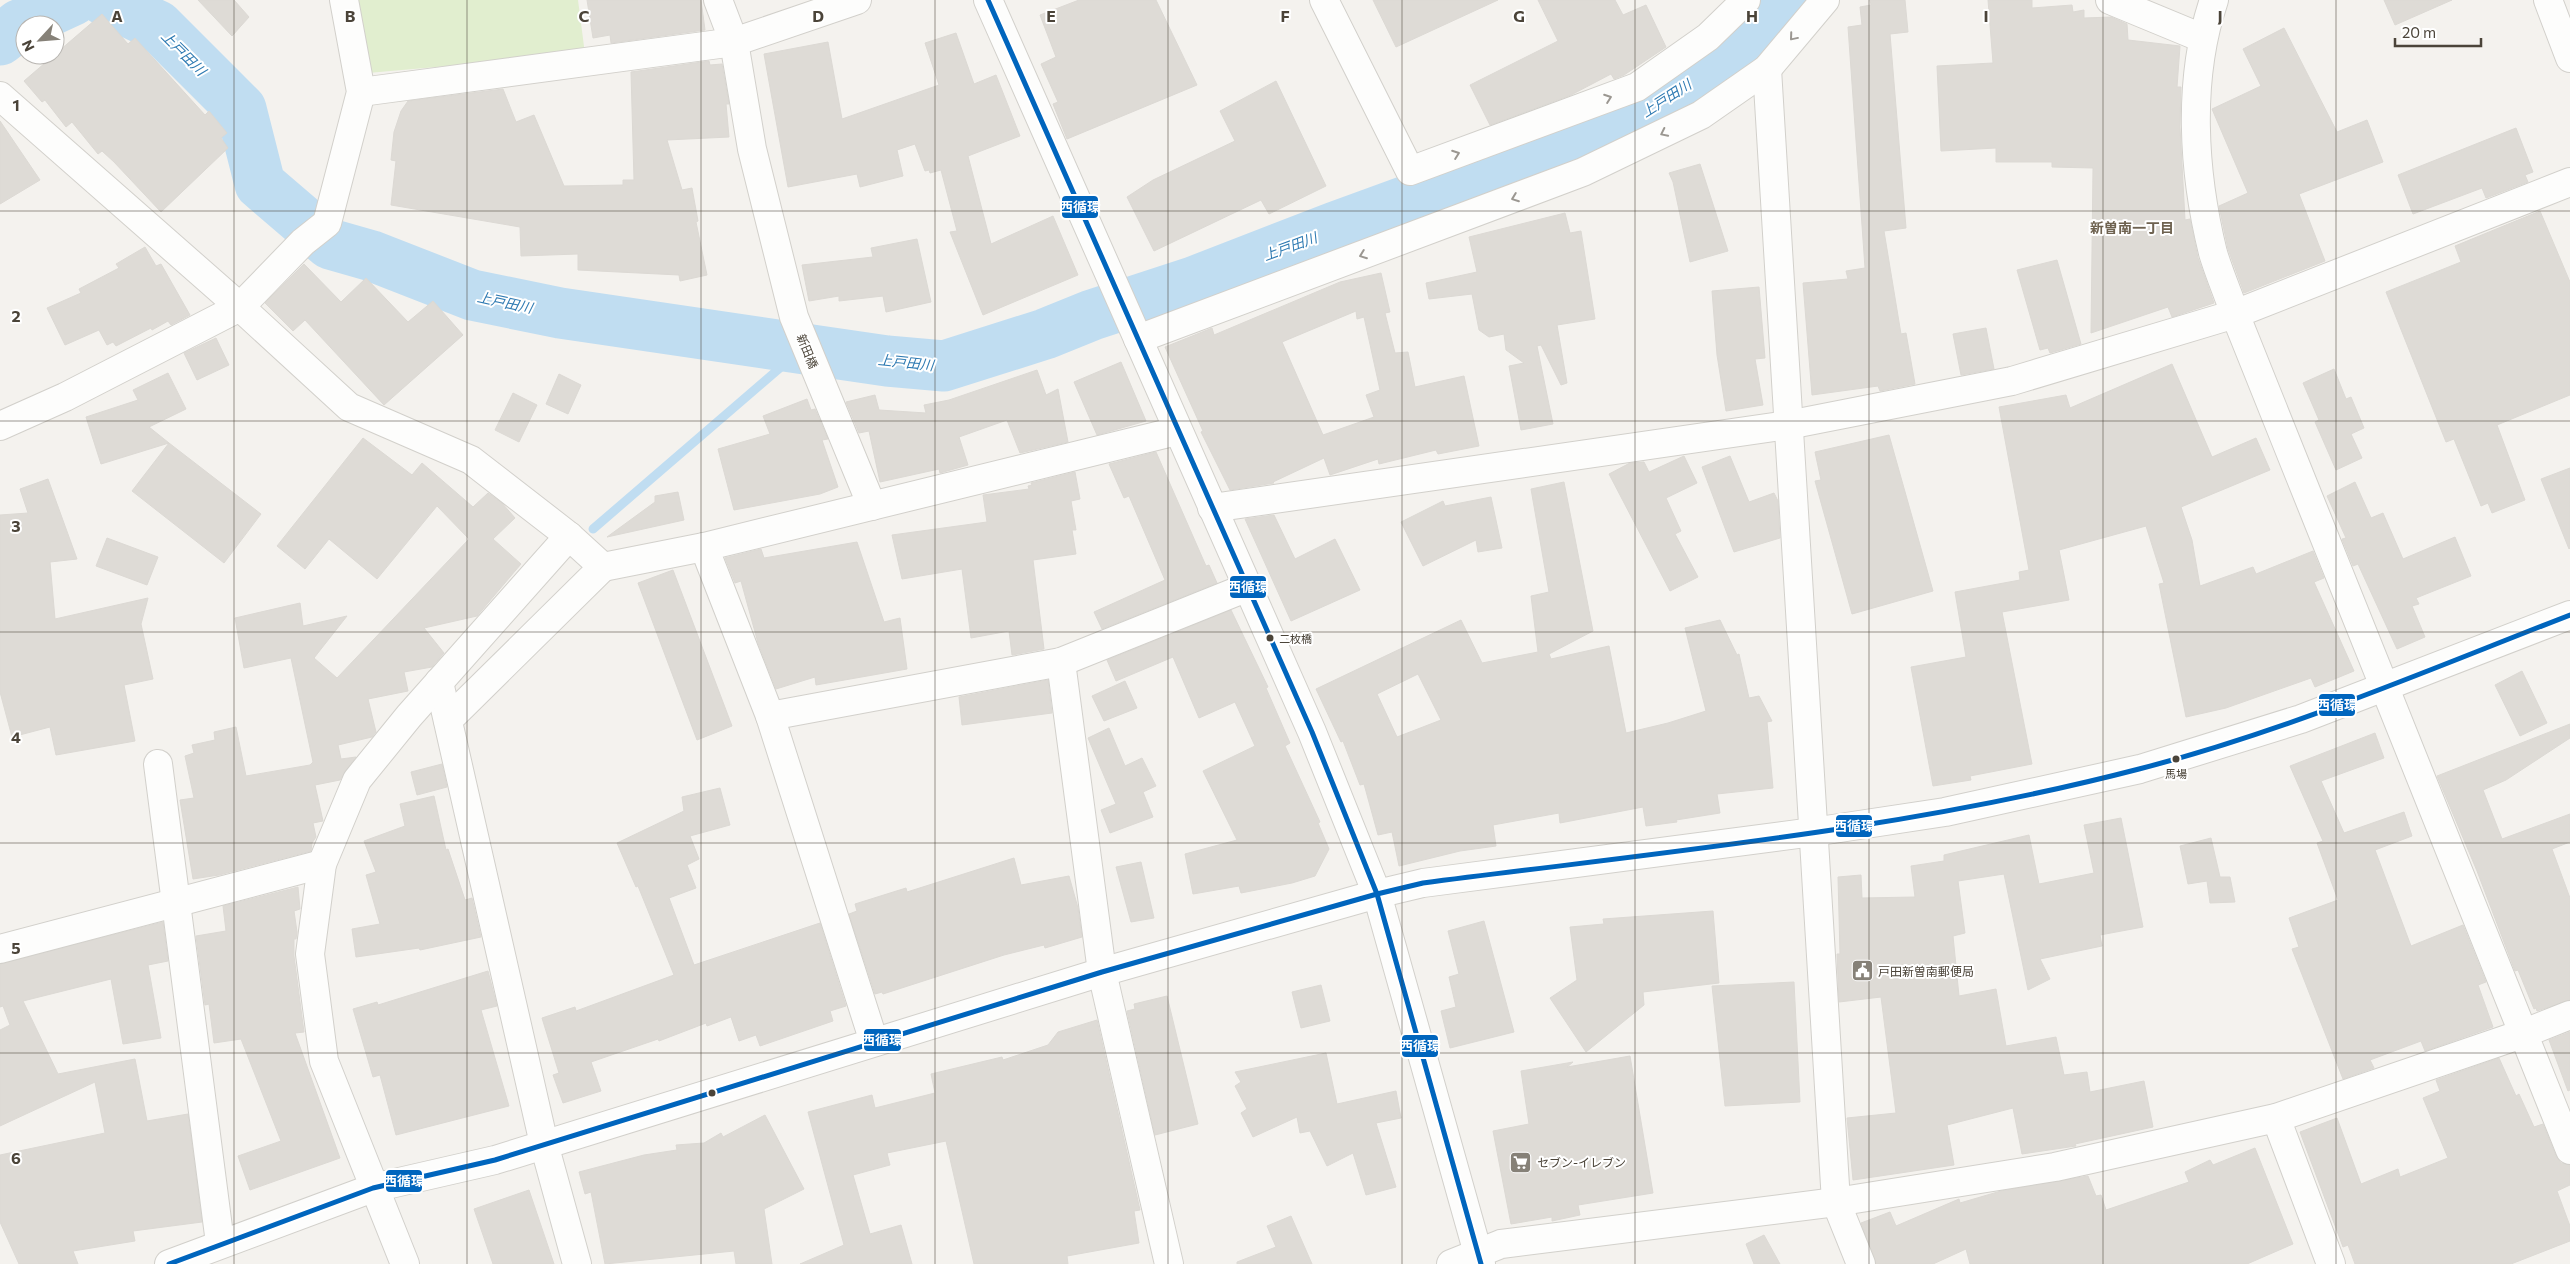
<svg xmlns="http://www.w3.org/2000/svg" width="2570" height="1264" font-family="Commissioner,'Noto Sans JP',sans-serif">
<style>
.green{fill:#e1eecf}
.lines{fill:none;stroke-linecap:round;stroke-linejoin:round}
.stream{stroke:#c0ddf1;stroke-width:9}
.river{stroke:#c0ddf1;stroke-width:51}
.building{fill:#dedbd6;stroke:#dcd9d4;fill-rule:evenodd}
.minor-casing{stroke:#d2d0cb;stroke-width:30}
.minor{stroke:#fdfdfc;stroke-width:28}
.bus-1-casing{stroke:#fff;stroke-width:9}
.bus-1{stroke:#0065bd;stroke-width:5}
.oneway{stroke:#9b9791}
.grid{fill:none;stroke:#4b4439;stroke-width:1;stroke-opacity:0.55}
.bus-dot{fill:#4b4439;stroke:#fff;stroke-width:2}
.labels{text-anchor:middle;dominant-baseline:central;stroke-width:4;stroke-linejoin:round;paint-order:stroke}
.bus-label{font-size:11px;fill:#4b4439;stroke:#fff;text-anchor:start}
.street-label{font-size:12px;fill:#4b4439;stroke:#fff}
.poi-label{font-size:12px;fill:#4b4439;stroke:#fff;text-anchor:start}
.water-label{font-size:14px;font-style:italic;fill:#2e7ab2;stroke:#fff}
.neighbourhood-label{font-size:14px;font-weight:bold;fill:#6e6250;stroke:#fff}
.grid-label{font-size:16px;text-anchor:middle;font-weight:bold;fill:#4b4439;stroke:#fff;stroke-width:4;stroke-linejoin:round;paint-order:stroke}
.line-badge{stroke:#fff;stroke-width:2}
.badge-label{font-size:14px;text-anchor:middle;font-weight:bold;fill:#fff}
</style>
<rect width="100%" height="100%" fill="#f4f2ee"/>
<path class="green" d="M355,0h223l7,54 -217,19z"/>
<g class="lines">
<path class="stream" d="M593,529l210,-181"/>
<g class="river">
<path d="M104,0l54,26 83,83 19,75 70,60 42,12 100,39 88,18 327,48 57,5 101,-32 47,-19 101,-33 142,-55 310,-113 86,-60 39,-33 17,-21"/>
<path d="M0,40l19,-15 54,-25"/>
</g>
</g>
<g class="building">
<path d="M198,0h36l15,17 -17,19z"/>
<path d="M587,0h114l4,30 -94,13 -1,-8 -17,3z"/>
<path d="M1079,0h77l41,85 -130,54 -14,-35 5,-2 -17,-38 15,-7 -16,-42z"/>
<path d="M1373,0h125l-102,47z"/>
<path d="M1538,0h77l8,15 23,-10 20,42 -42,28 -10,4 -3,-5 -40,21 -81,30 -20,-40 88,-44z"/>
<path d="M1870,0h35l3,32 -18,2 16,194 -22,3 17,103 5,-1 9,51 -35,7 -2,-5 -66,9 -9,-112 45,-4 -2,-8 19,-3 -17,-241 14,-2 -2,-18 11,-2z"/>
<path d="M1988,0h44v8l40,-3 1,7 11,-2v8l27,-1 16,7 1,16 52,6 -3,41h4l-1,40 5,93 5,-1 8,39 16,45 -42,14 -4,-10 -77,26 2,-165 -41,-1v-5h-56v-14l-55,3 -4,-85 56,-3z"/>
<path d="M2384,0h68l-57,25z"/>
<path d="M102,14l26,30 7,-6 70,77 4,-4 18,22 -6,5 7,10 -67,64 -47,-50 -12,-11 -4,3 -26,-32 -6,5 -21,-27 -3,2 -18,-21z"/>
<path d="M2284,28l53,104 30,-12 16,42 -84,32 26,67 -81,32 -16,-44 -9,-43 29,-13 -36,-84 49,-23 -18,-37z"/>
<path d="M956,33l18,51 22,-9 24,61 -52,20 23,88 62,-28 25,59 -95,40 -33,-83 7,-1 -16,-61 -11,3 -1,-3 -4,1 -10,-27 -18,6 6,26 -43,11 -3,-13 -69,13 -24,-133 64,-12 14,77 97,-34 -14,-42z"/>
<path d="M709,61l1,4 12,-1 7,40h-3l3,33 -62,3 15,50 10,-2 6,33 -2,1 11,53 -27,6 -1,-6 -101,-5v-16l-57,2 -1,-29 -129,-22 5,-44 -5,-1 3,-28 7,-21 7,-10 95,-12 13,33 18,-7 30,71 59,-1v-5h11l-3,-108z"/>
<path d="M1276,81l50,105 -57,28 -8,-14 -107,51 -27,-54 26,-17 82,-39 -15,-30z"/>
<path d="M0,121l40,59 -40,24z"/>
<path d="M2516,128l17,44 -8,3 3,7 -42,16 -4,-10 -69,26 -15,-39z"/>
<path d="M1700,164l28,87 -38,11 -17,-80 -4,-9z"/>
<path d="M2540,211l30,71v113l-73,30 28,75 -33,13 -4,-10 -7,3 -27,-67 -8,3 -60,-150 75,-30 -6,-16z"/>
<path d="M1565,213l5,20 11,-2 14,88 -38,6 10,58 -6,2 -20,-40 -4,1 16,78 -32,6 -12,-64 15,-3 -18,-13 -2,-16 -15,3 -10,-7 -7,-36 -43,5 -3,-16 51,-11 -8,-35z"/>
<path d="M917,239l14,63 -45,10 -3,-16 -44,5v-5l-30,5 -7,-36 71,-8 -2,-9z"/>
<path d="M145,247l11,19 5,-2 29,51 -19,10 -3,-4 -16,9 -1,-2 -35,18 -3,-4 -6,3 -8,-15 -34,15 -18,-37 34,-15 -2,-4 40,-21 -3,-4z"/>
<path d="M2057,260l24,84 -31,9 -2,-5 -8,2 -23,-80z"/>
<path d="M304,264l37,38 25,-24 42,44 25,-21 30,34 -79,70 -79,-85 -12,11 -28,-28z"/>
<path d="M1381,273l9,39 -5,1 10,40 13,-1 7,35 49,-11 15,70 -41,8 -2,-4 -57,14 -1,-5 -48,16 -6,-17 -51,24 1,1 -44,7 -29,-58 2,-1 -38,-84 47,-19 2,7 126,-53zM1356,311l1,8 7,-2 16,73 -14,5 8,22 -51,18 -41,-93z"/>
<path d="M1759,287l6,71 -10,1 8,46 -37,6 -9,-56 -5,-64z"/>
<path d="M1986,328l8,41 -33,6 -8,-41z"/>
<path d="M216,338l13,27 -32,15 -13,-27z"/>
<path d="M1121,362l25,59 -49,14 -23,-53z"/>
<path d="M2172,364l40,93 44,-19 14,32 -89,37 11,33 8,46 53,-19 3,7 57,-23 11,27 -10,4 40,89 -39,16 -4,-9 -85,30 -40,9 -27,-133 5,-1 -18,-57 -87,24 10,50 -67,12 30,152 -62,12 1,4 -38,6 -22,-119 55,-10 -11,-65 65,-12 -1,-8 10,-2 -30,-163 67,-12 4,13z"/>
<path d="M2334,369l12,30 5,-2 13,31 -13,6 11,24 -26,12 -21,-48 4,-2 -16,-37z"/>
<path d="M1037,370l9,25 12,-6 10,53 -48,11 -13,-33 -48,17 9,28 -28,8 -1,-4 -59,13 -11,-51 -10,2 -13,-31 29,-7 4,15 47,3 -2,-8 25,-5z"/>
<path d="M168,373l18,36 -37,18 20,16 -68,21 -15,-47 52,-17 -5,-10z"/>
<path d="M559,374l22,11 -13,29 -22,-10z"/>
<path d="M513,393l24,12 -18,37 -24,-12z"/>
<path d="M807,399l4,11 4,-1 13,30 -6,1 16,47 -18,7 -86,16 -16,-61 52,-15 -7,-18z"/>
<path d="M1889,435l44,156 -81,23 -37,-133 6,-1 -6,-28z"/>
<path d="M363,438l49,37 10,-12 51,44 15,-14 14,10 13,15 -22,21 28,25 -44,52 -53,12 20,25 -12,14 -28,5 4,19 -40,8 8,33 -4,5 -34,8 3,14 15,-2 -16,23 -25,5 8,36 -10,2 3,14 -4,6 -1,8 -92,24 -26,4 -13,-79 14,-2 -9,-42 9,-3 -2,-8 23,-5 -1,-8 22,-5 10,49 64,-11 3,-3 -22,-104 -47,10 -9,-50 65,-15 3,23 44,-10 -33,42 23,20 132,-139 -32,-33 -60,73 -48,-40 -24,30 -28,-23z"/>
<path d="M169,443l92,71 -37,49 -92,-72z"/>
<path d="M1156,452l50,114 3,-1 8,18 -115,46 -8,-17 71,-32 -36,-84 -5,2 -15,-34z"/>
<path d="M1684,456l13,27 -31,15 15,33 -6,3 23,43 -28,14 -61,-117 21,-11 14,-1 5,10z"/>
<path d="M1730,456l19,46 25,-9 4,8 2,37 -46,14 -32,-85z"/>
<path d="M2570,468v80l-1,1 -28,-70z"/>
<path d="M1075,472l5,27 -9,2 5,29h-4l4,24 -43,6 11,89 -32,6 -3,-24 -38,7 -9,-69 -60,10 -10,-44 95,-13 -4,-27 46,-6 -1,-3 4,-1 -1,-2z"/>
<path d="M48,479l29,80 -27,3 5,57 93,-21 -7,26 12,55 -29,6 11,56 -79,14 -6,-28 -38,10 -12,-45v-177l28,-2 -8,-24z"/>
<path d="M1564,482l29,149 -44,23 2,5 58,-13 17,87 42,-10 38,-12 -21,-83 35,-8 17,35 2,-1 10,44 10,-2 13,25 -5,1 6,66 -56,6 3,19 -44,7 1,2 -31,4 -3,-19 -83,16 -1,-10 -66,12 3,21 -36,5 -61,15 -7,-34 -14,3 -14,-51 -4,1 -17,-44 -2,1 -25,-53 145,-69 21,43 56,-11 -7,-56 18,-4 -18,-103zM1418,674l23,46 -44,17 -20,-43z"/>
<path d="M2355,482l16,36 12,-5 20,46 52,-22 16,39 -55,22 3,6 -7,2 13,31 -28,12 -39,-85 -5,2 -11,-27 4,-1 -19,-42z"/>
<path d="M678,492l6,28 -77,17 48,-35v-6z"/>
<path d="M1491,497l11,51 -24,4 -2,-12 -53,26 -22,-44 42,-21 2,5z"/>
<path d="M1274,515l21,44 40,-20 25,51 -69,31 -46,-102z"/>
<path d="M107,538l51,19 -11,28 -51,-19z"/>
<path d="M857,542l27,80 16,-4 7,51 -91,16 -1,-8 -39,12 -18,-46 -17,-62 -6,2 -10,-25 36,-9 3,9z"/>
<path d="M673,570l59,156 -35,14 -59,-157z"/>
<path d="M1231,610l37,77 -2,1 24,55 -5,3 35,76 -2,1 11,26 -14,27 -23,7 -51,10 -2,-7 -46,8 -8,-40 52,-14 -34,-69 52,-25 -20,-44 -36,16 -26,-61 -57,24 -9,-21z"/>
<path d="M2522,671l25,52 -27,13 -25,-51z"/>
<path d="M1048,680l4,33 -90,12 -3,-28z"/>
<path d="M1125,681l12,27 -33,13 -12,-25z"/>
<path d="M2570,724v14l-64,42 -23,10 19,49 68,-25v28l-18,7 18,49v102l-33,11 -1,-3 -2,1 -16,-39 -3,1 -38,-100 -40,-95z"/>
<path d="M1109,728l16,38 17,-8 14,28 -13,6 10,25 -43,16 -9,-23 15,-6 -28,-66z"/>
<path d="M2375,733l9,25 -63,23 23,52 60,-21 8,24 -37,14 36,96 52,-21 23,57 -8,3 15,42 -68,24 -4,-10 -51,19 4,8 -31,11 -51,-130 7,-2 -10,-29 49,-18 -21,-57 6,-2 -33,-75z"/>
<path d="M442,764l5,23 -30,8 -6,-23z"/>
<path d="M720,788l10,37 -40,11 9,23 -12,6 9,23 -27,10 25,67 126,-42 26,83 -16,5 3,10 -73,25 -4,-11 -17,6 -8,-24 -24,9 -1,-3 -47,18 -1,-2 -67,23 10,29 -38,12 -10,-28 6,-2 -17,-55 33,-11 1,4 98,-36 -36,-89 -2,1 -19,-44 67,-32 -2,-14z"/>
<path d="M434,796l12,54 2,-1 17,51 7,-2 9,39 -61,13 -1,-2 -63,9 -4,-28 28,-5 -14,-49 10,-3 -12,-31 41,-15 -5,-22z"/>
<path d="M2121,818l22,109 -43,8 2,11 -62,13 10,20 -22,11 -24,-116 -46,7 7,52 -12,3 6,60 37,-7 10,57 50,-9 8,38 23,-3 3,20 54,-11 9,46 -78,17 1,2 -54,8 -9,-46 -66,17 7,40 -101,15 -6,-62 49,-5 -15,-116 -42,5 -2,-48h3l-2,-77 23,-2 1,23 53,-1 -4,-31 33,-5v-6l85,-20 10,49 55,-11 -10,-48z"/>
<path d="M2211,838l9,39h10l5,25 -25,1 -3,-22 -19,3 -8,-38z"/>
<path d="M1014,858l7,27 48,-9 9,32 4,29 -37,11 -1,-3 -40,10 -121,39 -1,-2 -7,2 -26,-80 8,-3 -2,-7 51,-16 1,4z"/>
<path d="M1141,862l13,56 -23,4 -15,-55z"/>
<path d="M298,887l2,22 -6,2 3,21 -1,7h-2v17l10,76 -9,1 45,125 -90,32 -12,-34 43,-15 -40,-102 -27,4 -5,-39 -4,1 -9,-69 30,-5 -3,-25z"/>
<path d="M1713,911l6,72 -76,9 1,13 -58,47 -36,-54 27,-18 -7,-53 34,-3 -1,-5z"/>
<path d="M1484,921l30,111 -64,16 -9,-37 15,-4 -7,-30 10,-3 -11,-43z"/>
<path d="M163,922l5,39 -20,4 13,73 -38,6 -12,-65 -88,22 35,73 77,-15 12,62 41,-7 14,108 -69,9 2,10 -62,10 5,13h-59l-19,-42v-67l105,-22 -10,-51 -95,44v-96l10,-5 -7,-19 -3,1v-43z"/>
<path d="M488,971l9,35 -16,4 28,96 -113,29 -16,-60 -7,2 -20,-68 24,-7 1,3z"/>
<path d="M1794,982l6,120 -75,4 -13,-120z"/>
<path d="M1321,985l9,36 -29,7 -9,-36z"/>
<path d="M1167,996l31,128 -43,11 -28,-124 8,-2 -1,-5z"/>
<path d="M1097,1020l43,190 -6,1 5,32 -72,13 1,8h-94l-28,-123 -59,12 3,12 -37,10 17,59 31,-9 11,39h-112l44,-19 -36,-133 64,-17 3,13 60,-15 -4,-19 71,-17 1,3 45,-15 10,-13z"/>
<path d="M2570,1032v58l-2,1 -19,-51z"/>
<path d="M1326,1053l11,51 59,-13 5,27 -25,5 20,64 -30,8 -13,-42 -26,13 -17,-35 -10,2 -3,-16 -44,20 -12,-24 6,-4 -12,-23 6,-4 -6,-10z"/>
<path d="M1630,1056l23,137 -75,12 2,10 -28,6v-4l-41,7 -18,-93 36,-7 -8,-53 52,-9 -6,5z"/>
<path d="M2499,1058l17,38 3,-2 15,33 9,-3 13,32 5,7 9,2v20l-13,6 13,35v15l-59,23h-156l-7,-19 -5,2 -43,-115 37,-14 24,66 37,-15 2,8 48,-19 -25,-60 17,-7 -4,-11z"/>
<path d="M765,1115l39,74 -40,20 8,55h-36l-2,-13 -129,13 -14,-72 -6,2 -6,-22 65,-17 33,-5 -1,-5 28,-2 17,-10 2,4z"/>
<path d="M2255,1148l38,96 -46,20h-277l-4,-15 -33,15h-57l-15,-41 29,-11 6,14 63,-27 1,4 41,-12 87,-15 8,20 5,-1 5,15 83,-28 -4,-10 25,-12 3,5z"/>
<path d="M529,1190l25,74h-61l-19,-55z"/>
<path d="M1291,1216l21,48h-75v-2l39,-15 -9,-21z"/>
<path d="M1764,1235l16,29h-26l-8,-20z"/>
</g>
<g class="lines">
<defs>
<g id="minor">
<path d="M718,0l16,42 18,107 42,168 78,189"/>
<path d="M988,0l324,732 65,162 104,370"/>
<path d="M1324,0l86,171 227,-84 71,-50 38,-37"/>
<path d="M2110,0l92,38"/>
<path d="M2214,0c-27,80 -21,172 -1,253 6,20 15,41 22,61l335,836"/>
<path d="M2548,0l22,58"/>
<path d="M1767,69l69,1133 25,62"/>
<path d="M361,92l373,-50 123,-42"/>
<path d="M0,96l240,211 109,100 122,53 98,76 34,31 101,-20 473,-116"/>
<path d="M1138,339l445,-167 118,-57 66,-46 58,-69"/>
<path d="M0,426l65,-29 175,-90 63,-65 24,-19 34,-131 -17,-92"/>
<path d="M1212,508l576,-83 224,-44 223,-67 335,-132"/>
<path d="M704,547l66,169 104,326"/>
<path d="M1061,662l41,310 67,292"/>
<path d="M439,682l105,462 33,120"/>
<path d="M770,716l291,-54 187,-75"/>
<path d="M448,720l155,-153"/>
<path d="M158,764l62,479"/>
<path d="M0,949l322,-85"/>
<path d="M2276,1118l55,146"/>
<path d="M169,1264l204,-76 122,-28 607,-188 275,-78 46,-11 390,-51 132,-20 195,-43 161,-50 269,-104"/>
<path d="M405,1264l-81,-203 -14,-107 12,-90 35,-84 52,-64 160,-180"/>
<path d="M1451,1264l50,-20 335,-42 219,-35 221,-49 246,-84 48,-19"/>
</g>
</defs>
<use href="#minor" class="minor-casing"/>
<use href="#minor" class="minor"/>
<defs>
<g id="bus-1">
<path d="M988,0l324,732 65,162 104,370"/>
<path d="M169,1264l204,-76 122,-28 607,-188 275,-78 46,-11c239,-31 482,-53 716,-114 148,-38 289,-99 431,-154"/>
</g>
</defs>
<use href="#bus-1" class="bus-1-casing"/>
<use href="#bus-1" class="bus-1"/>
</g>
<defs><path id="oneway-chevron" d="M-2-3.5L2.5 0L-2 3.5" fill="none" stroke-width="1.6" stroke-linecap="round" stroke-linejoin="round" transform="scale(1.25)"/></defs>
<g class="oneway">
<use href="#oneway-chevron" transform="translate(1793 37) rotate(130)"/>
<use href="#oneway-chevron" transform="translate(1608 98) rotate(-20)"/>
<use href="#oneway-chevron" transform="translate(1664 133) rotate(154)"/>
<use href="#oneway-chevron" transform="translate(1456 154) rotate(-20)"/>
<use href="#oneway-chevron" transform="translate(1515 198) rotate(159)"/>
<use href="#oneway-chevron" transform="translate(1363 255) rotate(159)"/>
</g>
<path class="grid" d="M234,0v1264M467,0v1264M701,0v1264M935,0v1264M1168,0v1264M1402,0v1264M1635,0v1264M1869,0v1264M2103,0v1264M2336,0v1264M0,211h2570M0,421h2570M0,632h2570M0,843h2570M0,1053h2570"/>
<defs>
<symbol id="civic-square" viewBox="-11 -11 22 22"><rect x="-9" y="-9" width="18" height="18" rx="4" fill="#868178" stroke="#fff"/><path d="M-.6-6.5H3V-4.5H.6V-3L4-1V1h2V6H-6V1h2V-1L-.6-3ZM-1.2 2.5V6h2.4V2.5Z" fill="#fff"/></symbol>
<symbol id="supermarket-square" viewBox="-11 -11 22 22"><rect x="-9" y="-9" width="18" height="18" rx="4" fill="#868178" stroke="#fff"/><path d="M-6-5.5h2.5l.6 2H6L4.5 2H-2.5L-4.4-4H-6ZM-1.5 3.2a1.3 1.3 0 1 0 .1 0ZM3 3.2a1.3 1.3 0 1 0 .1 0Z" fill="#fff"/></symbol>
</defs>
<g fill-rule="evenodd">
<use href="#civic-square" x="1850" y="958" width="25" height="25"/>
<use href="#supermarket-square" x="1508" y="1150" width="25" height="25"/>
</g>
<g class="bus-dot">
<circle cx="1270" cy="638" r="4.5"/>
<circle cx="2176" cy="759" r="4.5"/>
<circle cx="712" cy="1093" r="4.5"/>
</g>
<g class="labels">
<g class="bus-label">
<text x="1279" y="638">二枚橋</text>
<text x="2176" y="773" text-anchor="middle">馬場</text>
</g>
<g class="street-label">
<text transform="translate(808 351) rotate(68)">新田橋</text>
</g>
<g class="poi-label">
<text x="1878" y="971">戸田新曽南郵便局</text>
<text x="1537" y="1162">セブン-イレブン</text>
</g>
<g class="water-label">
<text transform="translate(184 53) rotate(45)">上戸田川</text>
<text transform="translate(1666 98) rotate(-33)">上戸田川</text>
<text transform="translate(1290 246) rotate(-20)">上戸田川</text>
<text transform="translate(505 302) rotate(12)">上戸田川</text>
<text transform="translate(906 362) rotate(6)">上戸田川</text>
</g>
<g class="neighbourhood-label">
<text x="2132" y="227">新曽南一丁目</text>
</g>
</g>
<g class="grid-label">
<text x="117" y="22">A</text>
<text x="350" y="22">B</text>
<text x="584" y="22">C</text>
<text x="818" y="22">D</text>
<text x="1051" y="22">E</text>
<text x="1285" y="22">F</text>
<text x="1519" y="22">G</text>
<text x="1752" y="22">H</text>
<text x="1986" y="22">I</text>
<text x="2220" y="22">J</text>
<text x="16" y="111">1</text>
<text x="16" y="322">2</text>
<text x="16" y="532">3</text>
<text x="16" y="743">4</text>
<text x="16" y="954">5</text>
<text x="16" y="1164">6</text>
</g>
<g class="line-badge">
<rect x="1061" y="195" width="38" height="24" rx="5" fill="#0065bd"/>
<rect x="1229" y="575" width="38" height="24" rx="5" fill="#0065bd"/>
<rect x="2318" y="693" width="38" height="24" rx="5" fill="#0065bd"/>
<rect x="1835" y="814" width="38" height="24" rx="5" fill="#0065bd"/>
<rect x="863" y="1028" width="39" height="24" rx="5" fill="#0065bd"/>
<rect x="1401" y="1034" width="38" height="24" rx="5" fill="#0065bd"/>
<rect x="385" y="1169" width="38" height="24" rx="5" fill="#0065bd"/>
</g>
<g class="badge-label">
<text x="1080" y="212">西循環</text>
<text x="1248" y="592">西循環</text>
<text x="2337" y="710">西循環</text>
<text x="1854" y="831">西循環</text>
<text x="882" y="1045">西循環</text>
<text x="1420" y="1051">西循環</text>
<text x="404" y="1186">西循環</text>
</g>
<g transform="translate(40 40) rotate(244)"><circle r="24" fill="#ffffff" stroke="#b7b4b0"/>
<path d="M0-4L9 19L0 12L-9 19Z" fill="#868178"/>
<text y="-8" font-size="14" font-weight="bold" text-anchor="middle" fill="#4b4439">N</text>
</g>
<path d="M2395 38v8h86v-8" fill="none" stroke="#4b4439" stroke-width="2.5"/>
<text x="2402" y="38" font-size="15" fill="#4b4439" stroke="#ffffff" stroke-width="4" paint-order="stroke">20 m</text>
</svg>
